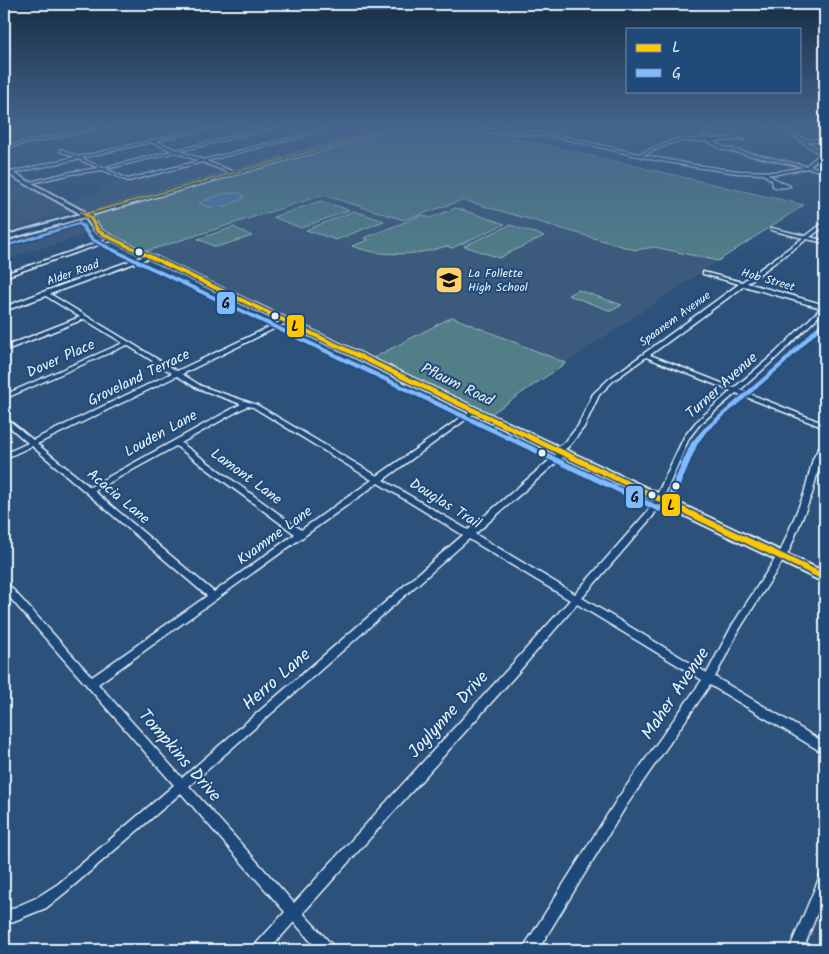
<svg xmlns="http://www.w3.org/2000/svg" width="829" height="954" font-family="Kalam,sans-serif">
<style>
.built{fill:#3b5a7c}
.green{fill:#517e87;stroke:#9cb8c0}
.water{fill:#517aa6;stroke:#8daac7}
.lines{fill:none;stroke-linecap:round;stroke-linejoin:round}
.street-casing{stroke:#e8f1f8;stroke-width:3}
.secondary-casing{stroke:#e8f1f8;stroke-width:4}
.street{fill:#1f4a7a;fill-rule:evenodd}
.secondary{fill:#1f4a7a;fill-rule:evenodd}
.bus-1-casing{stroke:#1f4a7a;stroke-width:3}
.bus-2-casing{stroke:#1f4a7a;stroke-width:3}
.bus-1{fill:#ffc800;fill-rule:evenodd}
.bus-2{fill:#80baff;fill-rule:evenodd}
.bus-dot{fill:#e8f1f8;stroke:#1f4a7a;stroke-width:2}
.labels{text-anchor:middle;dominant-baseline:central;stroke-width:4;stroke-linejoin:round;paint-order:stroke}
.far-street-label{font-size:12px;fill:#e8f1f8;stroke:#1f4a7a}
.far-poi-label{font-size:12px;fill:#e8f1f8;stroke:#1f4a7a;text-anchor:start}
.street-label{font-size:15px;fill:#e8f1f8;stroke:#1f4a7a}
.near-street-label{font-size:18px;fill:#e8f1f8;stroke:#1f4a7a}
.line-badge{stroke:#1f4a7a;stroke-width:2}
.pale-badge-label{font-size:14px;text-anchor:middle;font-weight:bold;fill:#111}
</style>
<rect width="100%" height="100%" fill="#2c517b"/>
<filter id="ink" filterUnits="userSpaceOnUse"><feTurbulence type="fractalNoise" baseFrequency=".02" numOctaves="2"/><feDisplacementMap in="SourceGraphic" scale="10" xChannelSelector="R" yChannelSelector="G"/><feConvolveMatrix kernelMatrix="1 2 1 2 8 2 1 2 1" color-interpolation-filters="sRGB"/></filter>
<g filter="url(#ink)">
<g class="built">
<path d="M167,126h50l-47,10 -11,-3z"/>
<path d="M358,126h38l-31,8 -18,-5z"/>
<path d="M563,126h99l-34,13z"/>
<path d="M318,132l27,8 -264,72 -16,-9 39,-13 -6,-4z"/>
<path d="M24,185l48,27 -68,20v-43z"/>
<path d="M323,195l81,25 59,-20 172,50 20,-3 63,14 -152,102 -114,-46 -79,41 -226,-107z"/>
<path d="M85,214l13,17 -94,29v-22z"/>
</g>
<g class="green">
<path d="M409,126h41l46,8 308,71 -86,56 -63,-14 -20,3 -172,-50 -59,20 -81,-25 -176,56 -44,-20 -7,-12 -5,-4z"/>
<path d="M321,201l28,9 -48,18 -28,-11z"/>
<path d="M456,208l49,16 -53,24 -6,-2c-29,10 -65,11 -94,0l16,-6 -4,-2 59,-23 7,3z"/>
<path d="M354,211l30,10 -48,19 -30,-10z"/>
<path d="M510,225l34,11 -45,22 -35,-12z"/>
<path d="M234,227l18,9 -36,11 -18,-8z"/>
<path d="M578,290l44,15 -11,6 -43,-16z"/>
<path d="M452,317l114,46 -75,51 -118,-56z"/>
</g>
<path class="water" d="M242,193l2,5c-15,8 -29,14 -45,5l23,-9z"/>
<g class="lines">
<defs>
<g id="street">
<path d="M4,126h8l-8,2z"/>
<path d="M104,126h6l-106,22v-2z"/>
<path d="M216,126h6l-67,15 22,9 98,-24h6l-101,25 23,9 133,-34h5l-135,35 28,11 -1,2 -31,-12 -74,19 -25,-11 -32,4 -43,10 -2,-1 45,-11 28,-4 -21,-9 -69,15 -2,-1 68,-16 -15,-6 1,-2 17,8zM151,142l22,9 -70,17 -22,-10zM176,152l23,9 -71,18 -22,-10z"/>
<path d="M452,126l100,8 87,20 38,-15h30l-3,-4 2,-5 8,-4h3l-9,5v4l2,4 25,-1 10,2 -33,1 11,6 83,19 13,-11 -2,-3 -37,-26h4l19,13 22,1v2l-19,-1 13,9 4,5 -13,11 15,4v2l-17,-4 -31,6h-9l7,5 15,7c-4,2 -13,2 -17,0l-1,-6 -9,-6 -25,-1 -43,-6 -44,-8 -99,-23 -74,-5zM677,141h31l13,8 83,18 -27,5 -39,-1 -43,-6 -53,-10z"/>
<path d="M823,223h2v3l-15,11 15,4v2l-18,-4 -60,44 78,22v5l-48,47 -37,33 85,34v4l-89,-35 -36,31 -11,14 -26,61 -10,17 -71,82 125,75 26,-49 48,-74 23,-56 9,-35 9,-17h3v8l-4,9 -9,35 -23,57 -50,79 -24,47 110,66v11l-115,-69 -84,121 -88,144h-15l2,-5 93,-147 84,-118 -125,-76 -62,72 -212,237 29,32 2,5h-16l-24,-28 -25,28h-16l2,-5 30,-33 -104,-119 -115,99 -20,16 -42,17v-13l32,-14 22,-14 116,-99 -170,-194v-9l3,1 85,94 115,-81 -175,-150 -28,13v-5l24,-11 -24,-21v-5l2,1 27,22 139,-67 -45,-28 -123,54v-4l119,-52 -39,-24 -80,32v-4l76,-30 -34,-21 -42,15v-4l39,-15 104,-37h4v2l-101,37 127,77 107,-51h4v2l-106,52 19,12 56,19 120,71 95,-66h4l1,1 -1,1 -93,68 85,50 90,-77 -4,-2 1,-2 11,-8 12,-15 15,-32 16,-15 130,-95 -36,-10v-2l39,10 61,-44 -32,-8v-2l35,8zM744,286l77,22 -48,47 -39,33 -84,-33zM646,357l85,34 -35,31 -12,15 -29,62 -8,13 -72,82 -100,-60 90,-79 1,-2 -3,-2 7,-6 14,-18 15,-32 14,-14zM177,376l20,12 44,16 -151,83 -53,-43zM247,406l6,1 119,73 -71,50 -120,-87zM176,446l119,88 -81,58 -120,-101zM378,483l85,52 -281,243 -84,-94zM469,539l101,61 -63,70 -213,233 -105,-117z"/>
<path d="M112,238l4,1 -112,38v-3z"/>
<path d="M825,872v21l-22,57h-14l32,-76z"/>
</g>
<path id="secondary" d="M399,126h7l-315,89 10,15 12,7 712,335v11l-716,-344 -13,-7 -11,-15 -81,23v-4l77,-22 -77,-42v-4l83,45z"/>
</defs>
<use href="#street" class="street-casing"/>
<use href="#secondary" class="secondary-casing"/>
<use href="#street" class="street"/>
<use href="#secondary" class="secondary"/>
<defs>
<path id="bus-1" d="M401,126h5l-318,88 4,3 8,13 13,7 712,337v7l-716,-342 -13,-7 -7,-13 -10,-7 2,-1 4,2z"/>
<path id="bus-2" d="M78,222c9,2 9,9 15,15 4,4 11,6 16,9l550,260 6,-4 26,-59 12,-14 77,-66 43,-43 2,-1v5l-41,41 -77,66 -9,12 -26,61 -1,2 -12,6 -554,-264 -15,-8 -11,-15 -70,21 -4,-1z"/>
</defs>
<use href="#bus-1" class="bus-1-casing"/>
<use href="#bus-2" class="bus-2-casing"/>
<use href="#bus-1" class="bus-1"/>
<use href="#bus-2" class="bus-2"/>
</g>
</g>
<linearGradient id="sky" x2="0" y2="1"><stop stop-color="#182d44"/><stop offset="0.49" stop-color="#45658d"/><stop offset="1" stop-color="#45658d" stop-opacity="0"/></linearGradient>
<rect width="829" height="259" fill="url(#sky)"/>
<defs>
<symbol id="school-square" viewBox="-11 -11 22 22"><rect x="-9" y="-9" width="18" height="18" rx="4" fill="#ffd166" stroke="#1f4a7a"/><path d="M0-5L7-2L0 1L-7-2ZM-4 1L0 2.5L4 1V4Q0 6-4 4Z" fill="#111"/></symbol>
</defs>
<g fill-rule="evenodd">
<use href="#school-square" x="433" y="264" width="32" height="32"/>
</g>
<g class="bus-dot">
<circle cx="139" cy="252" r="4.5"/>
<circle cx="275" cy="316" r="4.5"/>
<circle cx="542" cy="453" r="4.5"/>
<circle cx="676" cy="486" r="4.5"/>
<circle cx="652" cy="495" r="4.5"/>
</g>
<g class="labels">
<g class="far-street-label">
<text transform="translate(73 273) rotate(-20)">Alder Road</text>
<text transform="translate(768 280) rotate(16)">Hob Street</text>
<text transform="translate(675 319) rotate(-36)">Spaanem Avenue</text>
</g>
<g class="far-poi-label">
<text x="468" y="273">La Follette<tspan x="468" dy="14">High School</tspan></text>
</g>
<g class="street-label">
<text transform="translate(61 359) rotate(-24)">Dover Place</text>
<text transform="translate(139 378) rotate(-26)">Groveland Terrace</text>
<text transform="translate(457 385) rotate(26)">Pflaum Road</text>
<text transform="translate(722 386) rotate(-42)">Turner Avenue</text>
<text transform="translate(161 434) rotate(-29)">Louden Lane</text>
<text transform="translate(246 477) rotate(36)">Lamont Lane</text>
<text transform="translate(118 497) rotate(40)">Acacia Lane</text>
<text transform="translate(445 504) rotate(32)">Douglas Trail</text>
<text transform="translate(275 536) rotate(-36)">Kvamme Lane</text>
</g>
<g class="near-street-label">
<text transform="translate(277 680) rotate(-41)">Herro Lane</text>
<text transform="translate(676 694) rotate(-56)">Maher Avenue</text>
<text transform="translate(449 715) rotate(-48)">Joylynne Drive</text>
<text transform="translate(179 756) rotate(49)">Tompkins Drive</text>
</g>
</g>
<g class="line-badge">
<rect x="216" y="291" width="20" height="24" rx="5" fill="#80baff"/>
<rect x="286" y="314" width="19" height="24" rx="5" fill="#ffc800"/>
<rect x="625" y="485" width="19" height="24" rx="5" fill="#80baff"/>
<rect x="661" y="493" width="20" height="24" rx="5" fill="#ffc800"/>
</g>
<g class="pale-badge-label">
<text x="226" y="308">G</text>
<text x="295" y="331">L</text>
<text x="635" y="502">G</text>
<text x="671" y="510">L</text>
</g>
<rect width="829" height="954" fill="none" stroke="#1f4a7a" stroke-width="20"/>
<rect x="10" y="10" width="809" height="934" fill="none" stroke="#e8f1f8" stroke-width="2" filter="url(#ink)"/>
<rect x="626" y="28" width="175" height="65" fill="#1f4a7a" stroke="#6f8dac"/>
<rect x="636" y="44" width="25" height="8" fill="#ffc800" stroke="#6f8dac"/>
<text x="672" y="52" font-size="15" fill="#e8f1f8">L</text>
<rect x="636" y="69" width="25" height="8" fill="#80baff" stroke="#6f8dac"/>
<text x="672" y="78" font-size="15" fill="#e8f1f8">G</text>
</svg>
